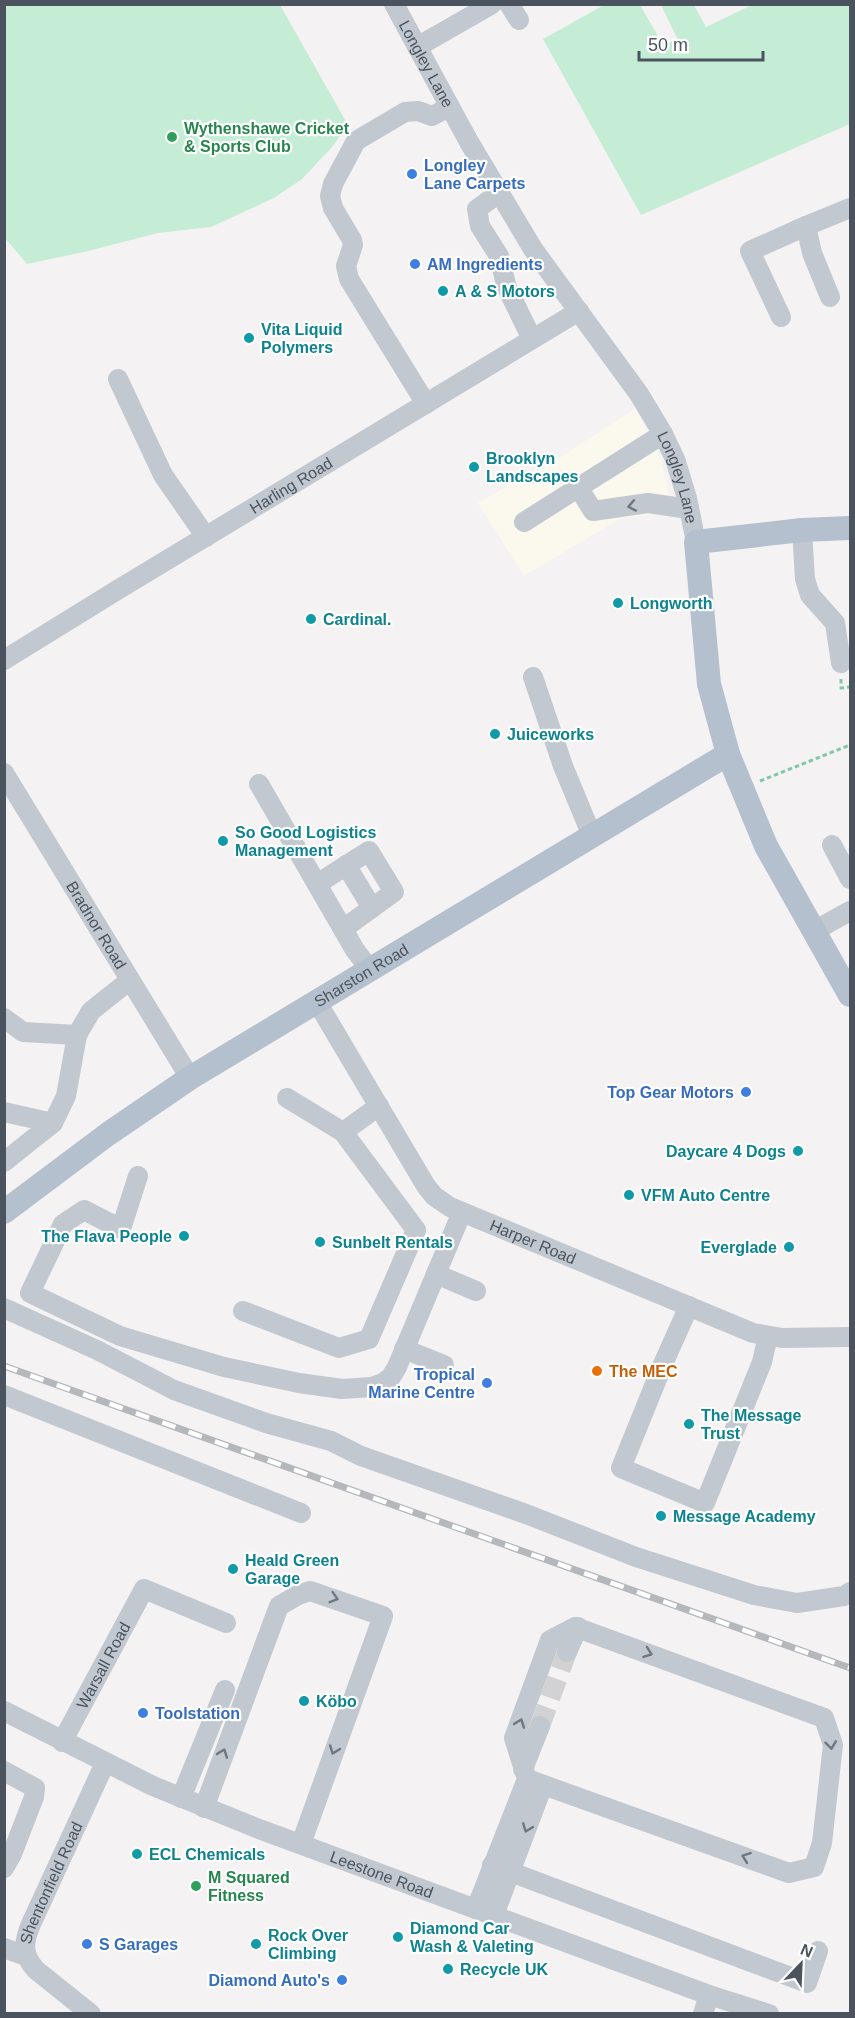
<svg xmlns="http://www.w3.org/2000/svg" width="855" height="2018" font-family="Arial,sans-serif">
<style>
.commercial{fill:#fbf8ee}
.green{fill:#c5edd6}
.lines{fill:none;stroke-linecap:round;stroke-linejoin:round}
.minor-tunnel{stroke:#d2d2d4;stroke-width:20;stroke-dasharray:20 10;stroke-linecap:butt}
.path{stroke:#80c8a8;stroke-width:3;stroke-dasharray:4.5 3;stroke-linecap:butt}
.minor{stroke:#c1c8cf;stroke-width:20}
.major{stroke:#b4c0ce;stroke-width:24}
.rail-casing{stroke:#b4b7bb;stroke-width:7}
.rail{stroke:#fff;stroke-width:4.5;stroke-dasharray:14;stroke-linecap:butt}
.oneway{stroke:#6e7780}
.leisure-dot{fill:#2e9e5b;stroke:#fff;stroke-width:2}
.shop-dot{fill:#3f7fe0;stroke:#fff;stroke-width:2}
.culture-dot{fill:#0f9aa8;stroke:#fff;stroke-width:2}
.food-dot{fill:#e8710a;stroke:#fff;stroke-width:2}
.labels{text-anchor:middle;dominant-baseline:central;stroke-width:4.5;stroke-linejoin:round;paint-order:stroke}
.street-label{font-size:16px;fill:#4b545e;stroke:#fff}
.leisure-label{font-size:16px;font-weight:bold;fill:#27864d;stroke:#fff;text-anchor:start}
.shop-label{font-size:16px;font-weight:bold;fill:#366cbe;stroke:#fff;text-anchor:start}
.culture-label{font-size:16px;font-weight:bold;fill:#0d838f;stroke:#fff;text-anchor:start}
.food-label{font-size:16px;font-weight:bold;fill:#c56008;stroke:#fff;text-anchor:start}
</style>
<rect width="100%" height="100%" fill="#f4f2f2"/>
<path class="commercial" d="M636,408l25,51 11,52 -14,3 -37,4 -97,58 -46,-73 57,-34 4,2z"/>
<g class="green">
<path d="M5,4l275,1 68,120 -16,22 -30,32 -28,19 -63,29 -53,6 -74,19 -57,12 -22,-26z"/>
<path d="M604,5h36l21,36 5,2 12,-3 -17,-35h33l12,22 46,-22h98v119l-209,91 -98,-176z"/>
</g>
<g class="lines">
<path class="minor-tunnel" d="M540,1726l27,-74"/>
<g class="path">
<path d="M841,679v9l9,-1"/>
<path d="M760,781l90,-36"/>
</g>
<g class="minor">
<path id="s1" d="M394,4l75,138 64,107 106,145 24,40 12,25 12,39 9,44"/>
<path d="M509,4l10,16"/>
<path d="M417,47l75,-43"/>
<path d="M499,193l-22,16 3,17 19,30 8,32 25,51"/>
<path d="M806,226l44,-18"/>
<path d="M781,317l-31,-66 56,-25 6,27 18,44"/>
<path d="M118,379l45,96 43,62"/>
<path d="M426,404l-77,-125 -3,-13 7,-21 -1,-5 -19,-32 -3,-12 3,-12 23,-43 49,-29 13,-1 14,5 17,-9"/>
<path d="M578,487l15,24 55,-8 41,6"/>
<path d="M524,522l139,-88"/>
<path d="M802,530l3,49 5,16 25,28 6,40"/>
<path id="s2" d="M4,660l115,-71 460,-278"/>
<path d="M533,677l30,89 29,70"/>
<path id="s3" d="M4,773l186,305"/>
<path d="M259,784l96,166 15,20"/>
<path d="M832,845l18,34"/>
<path d="M346,865l26,43"/>
<path d="M317,884l52,-33 25,41 -51,37"/>
<path d="M814,931l36,-20"/>
<path id="s4" d="M317,1002l109,184 8,10 16,11 303,126 29,5 68,-1"/>
<path d="M4,1018l19,14 54,3"/>
<path d="M287,1098l56,34 36,-26"/>
<path d="M4,1112l49,11"/>
<path d="M4,1162l49,-39 13,-27 11,-61 14,-24 39,-31"/>
<path d="M138,1176l-17,53 -37,-19 -21,14 -33,69 90,43 104,31 75,16 43,6 30,-2 11,-4 8,-6 6,-10 65,-155"/>
<path d="M436,1274l40,17"/>
<path d="M689,1306l-26,58 -42,104 84,35 57,-141 6,-26"/>
<path d="M4,1308l93,42 77,40 92,33 65,18 30,15 165,58 110,43 118,38 43,8 47,-7 6,-4"/>
<path d="M243,1311l96,37 30,-9 47,-109 -73,-98"/>
<path d="M404,1349l40,16"/>
<path d="M4,1395l297,118"/>
<path d="M567,1652l11,-25"/>
<path id="s5" d="M4,1711l149,75 106,43 450,166 60,19"/>
<path id="s6" d="M62,1742l82,-153 82,34"/>
<path d="M523,1769l17,-43"/>
<path d="M4,1771l31,17 -1,9 -22,57 -8,14"/>
<path d="M181,1798l44,-108"/>
<path d="M204,1808l75,-202 19,-11 12,-4 73,25 -82,228"/>
<path d="M492,1865l315,118 11,-32"/>
<path d="M476,1909l51,-130 -13,-41 36,-98 25,-13 249,91 9,27 -11,98 -8,24 -25,6 -262,-94"/>
<path d="M494,1915l49,-130"/>
<path d="M4,1948l22,8"/>
<path id="s7" d="M91,2014l-55,-44c-14,-15 -13,-27 -5,-46l74,-161"/>
<path d="M703,2014l6,-19"/>
</g>
<g class="major">
<path d="M850,528l-48,2 -106,12 13,142 19,70 38,92 84,149"/>
<path id="s8" d="M4,1212l104,-78 82,-56 538,-324"/>
</g>
<defs>
<path id="rail" d="M4,1366l846,302"/>
</defs>
<use href="#rail" class="rail-casing"/>
<use href="#rail" class="rail"/>
</g>
<defs><path id="oneway-chevron" d="M-2-3.5L2.5 0L-2 3.5" fill="none" stroke-width="1.6" stroke-linecap="round" stroke-linejoin="round" transform="scale(1.5)"/></defs>
<g class="oneway">
<use href="#oneway-chevron" transform="translate(632 506) rotate(169)"/>
<use href="#oneway-chevron" transform="translate(334 1598) rotate(17)"/>
<use href="#oneway-chevron" transform="translate(648 1653) rotate(20)"/>
<use href="#oneway-chevron" transform="translate(520 1723) rotate(-70)"/>
<use href="#oneway-chevron" transform="translate(831 1745) rotate(83)"/>
<use href="#oneway-chevron" transform="translate(334 1750) rotate(110)"/>
<use href="#oneway-chevron" transform="translate(223 1753) rotate(-70)"/>
<use href="#oneway-chevron" transform="translate(527 1828) rotate(111)"/>
<use href="#oneway-chevron" transform="translate(746 1857) rotate(-160)"/>
</g>
<g class="leisure-dot">
<circle cx="172" cy="137" r="6"/>
<circle cx="196" cy="1886" r="6"/>
</g>
<g class="shop-dot">
<circle cx="412" cy="174" r="6"/>
<circle cx="415" cy="264" r="6"/>
<circle cx="746" cy="1092" r="6"/>
<circle cx="487" cy="1383" r="6"/>
<circle cx="143" cy="1713" r="6"/>
<circle cx="87" cy="1944" r="6"/>
<circle cx="342" cy="1980" r="6"/>
</g>
<g class="culture-dot">
<circle cx="443" cy="291" r="6"/>
<circle cx="249" cy="338" r="6"/>
<circle cx="474" cy="467" r="6"/>
<circle cx="618" cy="603" r="6"/>
<circle cx="311" cy="619" r="6"/>
<circle cx="495" cy="734" r="6"/>
<circle cx="223" cy="841" r="6"/>
<circle cx="798" cy="1151" r="6"/>
<circle cx="629" cy="1195" r="6"/>
<circle cx="184" cy="1236" r="6"/>
<circle cx="320" cy="1242" r="6"/>
<circle cx="789" cy="1247" r="6"/>
<circle cx="689" cy="1424" r="6"/>
<circle cx="661" cy="1516" r="6"/>
<circle cx="233" cy="1569" r="6"/>
<circle cx="304" cy="1701" r="6"/>
<circle cx="137" cy="1854" r="6"/>
<circle cx="398" cy="1937" r="6"/>
<circle cx="256" cy="1944" r="6"/>
<circle cx="448" cy="1969" r="6"/>
</g>
<circle class="food-dot" cx="597" cy="1371" r="6"/>
<g class="labels">
<g class="street-label">
<text stroke="none"><textPath href="#s1" startOffset="68">Longley Lane</textPath></text>
<text stroke="none"><textPath href="#s1" startOffset="554">Longley Lane</textPath></text>
<text stroke="none"><textPath href="#s2" startOffset="336">Harling Road</textPath></text>
<text stroke="none"><textPath href="#s3" startOffset="178">Bradnor Road</textPath></text>
<text stroke="none"><textPath href="#s8" startOffset="429">Sharston Road</textPath></text>
<text stroke="none"><textPath href="#s4" startOffset="336">Harper Road</textPath></text>
<text stroke="none"><textPath href="#s6" startOffset="87">Warsall Road</textPath></text>
<text stroke="none"><textPath href="#s5" startOffset="412">Leestone Road</textPath></text>
<text stroke="none"><textPath href="#s7" startOffset="166">Shentonfield Road</textPath></text>
</g>
<g class="leisure-label">
<text x="184" y="128">Wythenshawe Cricket<tspan x="184" dy="18">&amp; Sports Club</tspan></text>
<text x="208" y="1877">M Squared<tspan x="208" dy="18">Fitness</tspan></text>
</g>
<g class="shop-label">
<text x="424" y="165">Longley<tspan x="424" dy="18">Lane Carpets</tspan></text>
<text x="427" y="264">AM Ingredients</text>
<text x="734" y="1092" text-anchor="end">Top Gear Motors</text>
<text x="475" y="1374" text-anchor="end">Tropical<tspan x="475" dy="18">Marine Centre</tspan></text>
<text x="155" y="1713">Toolstation</text>
<text x="99" y="1944">S Garages</text>
<text x="330" y="1980" text-anchor="end">Diamond Auto's</text>
</g>
<g class="culture-label">
<text x="455" y="291">A &amp; S Motors</text>
<text x="261" y="329">Vita Liquid<tspan x="261" dy="18">Polymers</tspan></text>
<text x="486" y="458">Brooklyn<tspan x="486" dy="18">Landscapes</tspan></text>
<text x="630" y="603">Longworth</text>
<text x="323" y="619">Cardinal.</text>
<text x="507" y="734">Juiceworks</text>
<text x="235" y="832">So Good Logistics<tspan x="235" dy="18">Management</tspan></text>
<text x="786" y="1151" text-anchor="end">Daycare 4 Dogs</text>
<text x="641" y="1195">VFM Auto Centre</text>
<text x="172" y="1236" text-anchor="end">The Flava People</text>
<text x="332" y="1242">Sunbelt Rentals</text>
<text x="777" y="1247" text-anchor="end">Everglade</text>
<text x="701" y="1415">The Message<tspan x="701" dy="18">Trust</tspan></text>
<text x="673" y="1516">Message Academy</text>
<text x="245" y="1560">Heald Green<tspan x="245" dy="18">Garage</tspan></text>
<text x="316" y="1701">Köbo</text>
<text x="149" y="1854">ECL Chemicals</text>
<text x="410" y="1928">Diamond Car<tspan x="410" dy="18">Wash &amp; Valeting</tspan></text>
<text x="268" y="1935">Rock Over<tspan x="268" dy="18">Climbing</tspan></text>
<text x="460" y="1969">Recycle UK</text>
</g>
<g class="food-label">
<text x="609" y="1371">The MEC</text>
</g>
</g>
<rect width="855" height="2018" fill="none" stroke="#4b545e" stroke-width="12"/>
<g transform="translate(801 1964) rotate(23)" stroke="#ffffff" stroke-width="4.5" paint-order="stroke">
<path d="M0-4.5L10 22L0 15L-10 22Z" fill="#4b545e"/>
<text y="-9" font-size="16" font-weight="bold" text-anchor="middle" fill="#4b545e">N</text>
</g>
<path d="M639 51v9h124v-9" fill="none" stroke="#4b545e" stroke-width="3"/>
<text x="648" y="51" font-size="18" fill="#4b545e" stroke="#ffffff" stroke-width="4.5" paint-order="stroke">50 m</text>
</svg>
